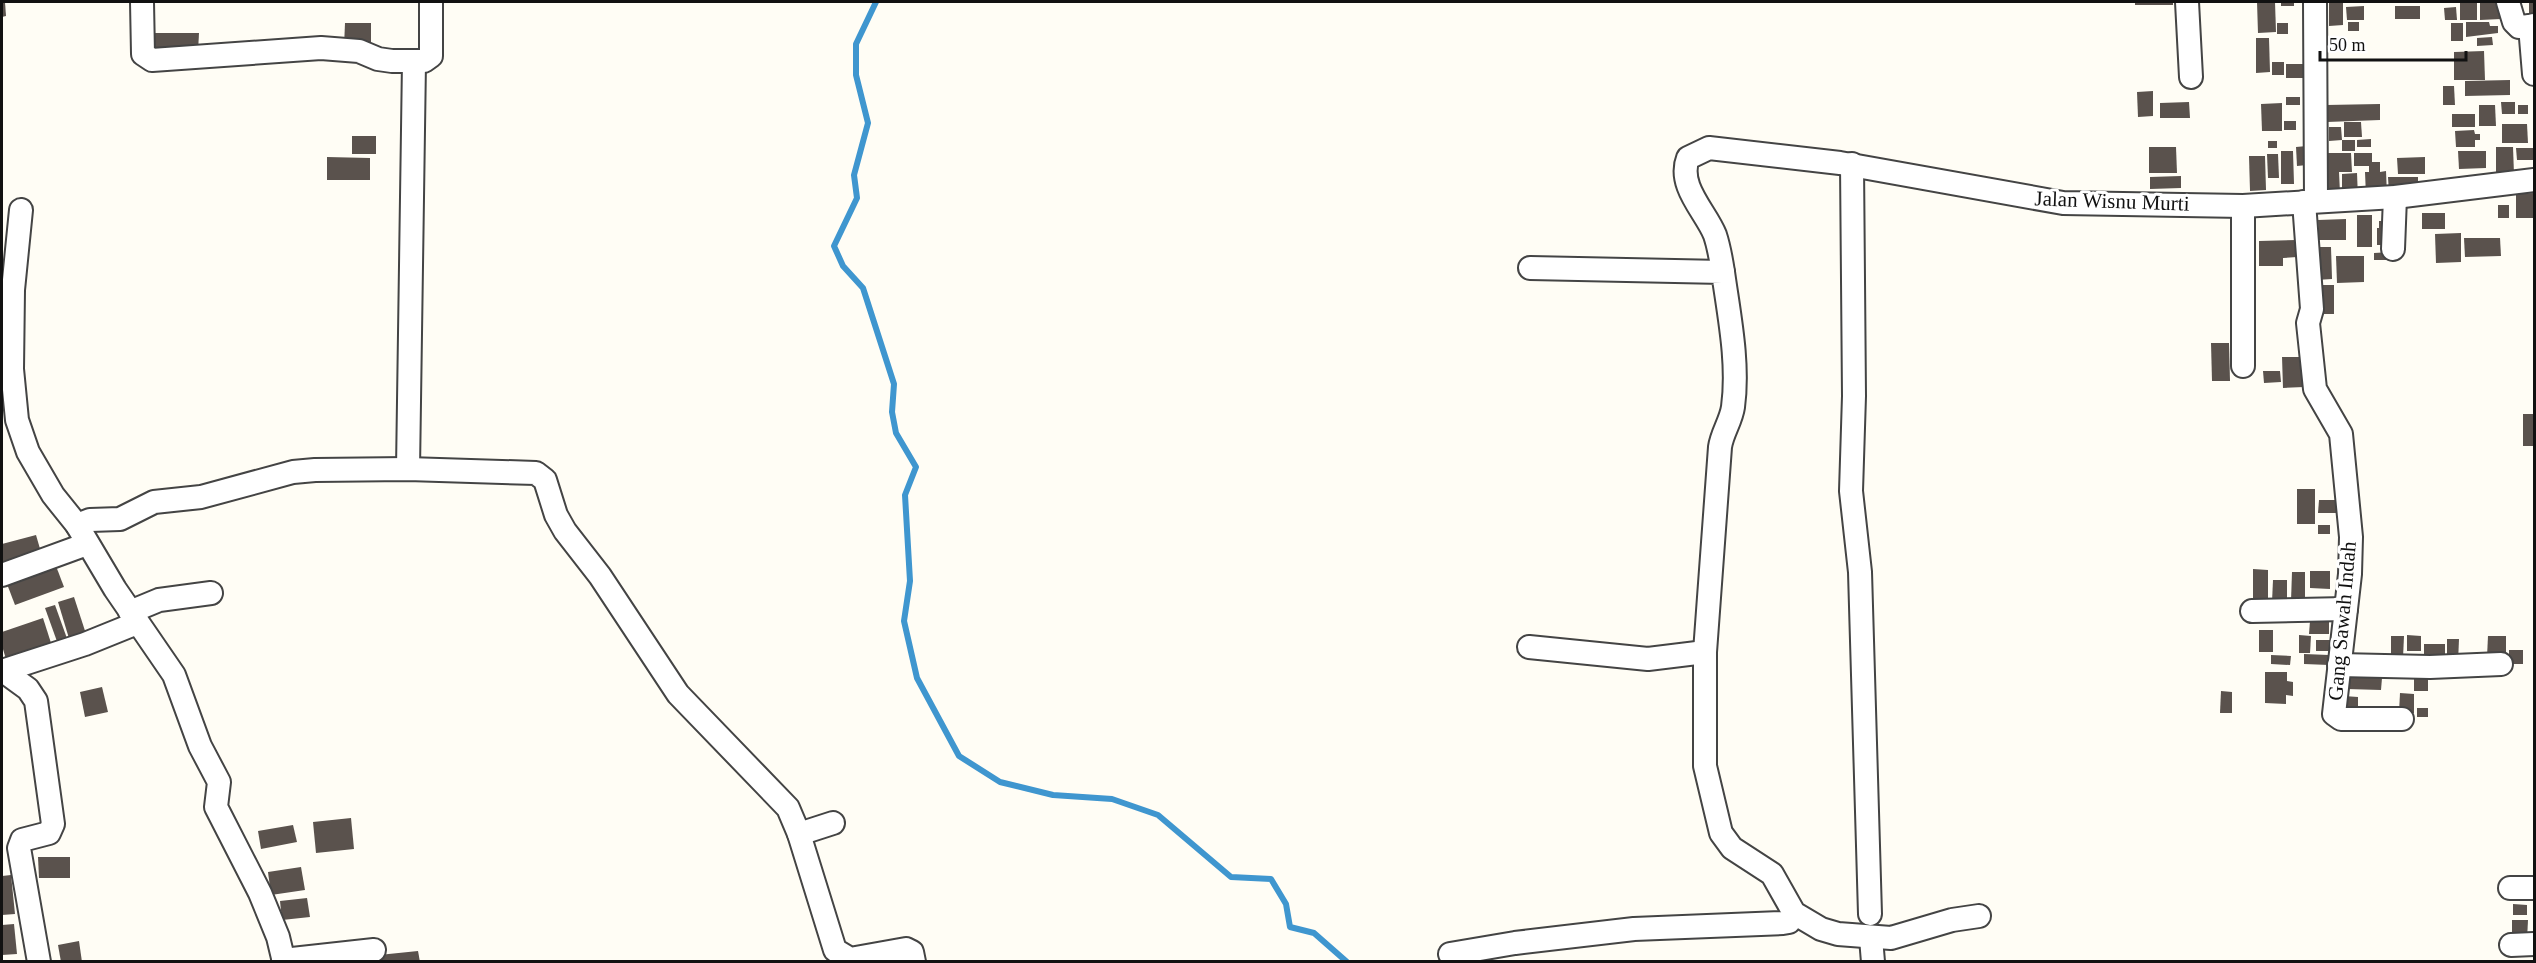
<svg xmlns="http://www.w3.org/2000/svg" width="2536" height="963" font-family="'Times New Roman',serif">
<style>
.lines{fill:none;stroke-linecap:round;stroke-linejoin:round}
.stream{stroke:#3f96cf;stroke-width:6}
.building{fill:#5a524d}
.minor-casing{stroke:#444;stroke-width:26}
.minor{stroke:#fff;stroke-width:22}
.labels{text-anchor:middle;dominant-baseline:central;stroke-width:6;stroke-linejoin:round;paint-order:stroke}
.street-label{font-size:21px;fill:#111;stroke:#fff}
</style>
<rect width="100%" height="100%" fill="#fffdf5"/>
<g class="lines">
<path class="stream" d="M876,2l-20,42v31l12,48 -14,52 3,23 -23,48 9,20 20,22 31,96 -2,28 4,21 20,34 -11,28 5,86 -6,40 13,57 42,78 41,26 53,13 59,4 46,16 73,62 40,2 15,25 4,23 24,6 33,29"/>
</g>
<g class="building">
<path d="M2,2h3l1,14 -4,1z"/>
<rect x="2135" y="2" width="38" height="3"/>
<path d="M2257,2h18l1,30 -18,1z"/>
<rect x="2281" y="2" width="13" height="4"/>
<path d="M2329,2h14v23l-14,1z"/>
<rect x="2460" y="2" width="17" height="18"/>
<path d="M2480,2h21v17l-21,1z"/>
<path d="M2529,2h5v19h-2l-1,-8h-2z"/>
<path d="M2364,6v14h-17l-1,-13z"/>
<rect x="2395" y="6" width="25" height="13"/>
<path d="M2456,7l1,13h-12l-1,-12z"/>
<rect x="2348" y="22" width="11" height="9"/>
<path d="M2466,22h23l1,4h8v7l-32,4z"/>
<path d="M345,23h26v25l-27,-1z"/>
<rect x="2277" y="23" width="11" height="11"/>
<rect x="2451" y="23" width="12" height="18"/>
<path d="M155,33h44l-1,19h-43z"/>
<path d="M2492,37l1,8 -16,1v-8z"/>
<path d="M2256,38h13l1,34 -14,1z"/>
<path d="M2484,51l1,29h-31v-28z"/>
<rect x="2272" y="62" width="12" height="13"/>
<rect x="2286" y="64" width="22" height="14"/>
<path d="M2510,80v15l-45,1v-15z"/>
<path d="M2443,86h11l1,19h-12z"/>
<path d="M2153,91v25l-15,1 -1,-25z"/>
<rect x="2286" y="97" width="14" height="8"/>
<path d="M2189,102l1,16h-30v-15z"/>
<path d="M2501,102h14v12h-13z"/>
<path d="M2282,103v28h-20l-1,-27z"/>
<path d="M2380,104v16l-53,2 -1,-17z"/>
<path d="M2479,105h16l1,21h-17z"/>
<rect x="2518" y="105" width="10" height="9"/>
<rect x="2452" y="114" width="23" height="13"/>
<rect x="2284" y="121" width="12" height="9"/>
<path d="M2344,122h17l1,15h-18z"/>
<path d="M2502,124h25l1,19h-26z"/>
<path d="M2329,127h12l1,13h13v11h-13v-11l-13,1z"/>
<path d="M2474,130l1,4h5v6h-5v7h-19l-1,-16z"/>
<rect x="352" y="136" width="24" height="18"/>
<path d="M2371,139v8h-14v-7z"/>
<rect x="2268" y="141" width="9" height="7"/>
<path d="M2307,146v19l-10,1 -1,-19z"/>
<path d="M2149,147h27l1,26h-28z"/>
<path d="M2496,147h17l1,27h-18z"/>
<path d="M2516,148h18v12h-17z"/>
<path d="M2281,151h12l1,33h-13z"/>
<path d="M2458,151h28v17l-27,1z"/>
<path d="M2327,153h24l1,19h-13l1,21h-12z"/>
<path d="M2354,153h18v9h8v10l6,-1 1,24 -21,1 -1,-24h4v-6h-15z"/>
<path d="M2267,154h11l1,24h-11z"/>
<path d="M2249,156h16l1,34 -16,1z"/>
<path d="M327,157l43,1v22h-43z"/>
<path d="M2425,157v17h-27l-1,-16z"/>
<path d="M2357,173l1,25h-16v-24z"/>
<path d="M2181,176v12l-31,1v-12z"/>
<path d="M2388,177h30v12l-29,4z"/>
<path d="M2534,193v25h-18v-24z"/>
<rect x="2498" y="205" width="11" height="13"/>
<rect x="2422" y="213" width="23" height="16"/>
<rect x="2357" y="215" width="15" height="32"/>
<path d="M2346,219v21h-27l-1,-20z"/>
<path d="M2379,221h8v24h-10v-17h2z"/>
<path d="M2461,233v29l-25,1 -1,-29z"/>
<path d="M2464,238h36l1,18 -36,1z"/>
<path d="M2297,240v17l-14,1v8h-24v-25z"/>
<path d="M2315,247h16l1,32 -16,1z"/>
<path d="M2391,252l1,8h-18v-7z"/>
<path d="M2336,256h28v26l-27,1z"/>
<rect x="2318" y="285" width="16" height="29"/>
<path d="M2211,343h18l1,38h-18z"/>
<path d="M2282,357h21l1,30 -21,1z"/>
<path d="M2263,371h17l1,11 -17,1z"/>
<rect x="2523" y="414" width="11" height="32"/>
<rect x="2297" y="489" width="18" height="35"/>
<path d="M2319,500h17v13h-18z"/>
<rect x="2318" y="525" width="12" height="9"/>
<path d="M36,535l7,24 -41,12v-27z"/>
<path d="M56,566l8,21 -49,18 -8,-21z"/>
<path d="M2253,569l15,1v32l-15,-1z"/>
<path d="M2310,571h20v18l-20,-1z"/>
<path d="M2292,572h13v30l-14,-1z"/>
<path d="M2273,580h14v22h-15z"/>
<path d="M74,597l14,43 -17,5 -13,-43z"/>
<path d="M55,605l14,39 -10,3 -14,-39z"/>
<path d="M43,618l8,25 -45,16 -4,-13v-14z"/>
<path d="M2310,621h19v13h-20z"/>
<rect x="2259" y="630" width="14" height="22"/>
<path d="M2299,635l12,1 -1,17h-11z"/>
<path d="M2407,635l14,1v15h-14z"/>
<path d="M2391,636h13l-1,22 -12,-1z"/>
<path d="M2488,636h18v21h-19z"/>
<path d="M2447,639h12l-1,24h-11z"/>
<rect x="2316" y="640" width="18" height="11"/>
<rect x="2424" y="644" width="21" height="13"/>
<rect x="2509" y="650" width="14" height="14"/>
<path d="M2304,654l25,1v10l-25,-1z"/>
<path d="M2271,655l20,1 -1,9 -19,-1z"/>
<path d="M2265,672h22v9l6,1v14l-7,-1v9l-21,-1z"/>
<path d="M2347,677l35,1 -1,12 -34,-1z"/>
<rect x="2414" y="677" width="14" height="14"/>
<path d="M102,687l6,25 -23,5 -5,-25z"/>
<path d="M2221,691l11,1v21h-12z"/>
<path d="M2400,693l14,1v19h-15z"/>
<path d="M2344,696l14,1v17h-14z"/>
<rect x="2417" y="708" width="11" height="9"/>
<path d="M351,818l3,31 -38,4 -3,-31z"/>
<path d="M293,825l4,17 -36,7 -3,-18z"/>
<path d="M38,857h32v21h-31z"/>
<path d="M301,867l4,23 -34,5 -3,-23z"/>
<path d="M11,875l4,39 -13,1v-39z"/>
<path d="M307,898l3,19 -28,3 -2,-19z"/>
<path d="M2513,904l14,1v10h-14z"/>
<path d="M2512,920h16l-1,20h-15z"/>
<path d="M14,924l3,30 -15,1v-30z"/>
<path d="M79,941l3,21h-21l-3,-17z"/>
<path d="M418,951l2,11h-90v-2z"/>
</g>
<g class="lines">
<defs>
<g id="minor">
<path d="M142,2l1,52 9,6 169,-12 38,3 19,8 14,2h32l7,-5v-54"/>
<path d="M2187,2l4,75"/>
<path d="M2315,2l1,199"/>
<path d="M2508,2l6,20 5,5 11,-1"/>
<path d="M2534,25l-4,1 4,48"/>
<path d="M1852,164l2,232 -3,95 9,81 10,342"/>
<path d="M2304,202l8,107 -4,14 7,66 26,45 10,103 -1,37 -16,140 7,5h61"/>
<path d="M2243,206v160"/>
<path d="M21,210l-8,80 -1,79 5,51 11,32 25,43 24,30 38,64 59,86 26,71 19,36 -3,25 44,86 18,44 6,25"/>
<path d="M2393,249l2,-52"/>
<path d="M1530,268l193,4c6,43 16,91 10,135 -2,14 -11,26 -13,40l-15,205v114l16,67 11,15 40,26 22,39 27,16 17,5 53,4 61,-18 27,-4"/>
<path d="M1723,272c-2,-13 -4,-25 -8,-37 -9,-23 -38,-49 -27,-77l21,-10 131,15 223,40 180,3 152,-9 139,-17"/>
<path d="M408,469l6,-407"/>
<path d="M77,525l13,-5 30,-1 34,-17 47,-5 92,-25 22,-2 93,-1 128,4 9,7 11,35 9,16 35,45 78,118 110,114 11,26 36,116 15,9 56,-10 6,3 2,10"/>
<path d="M2,575l85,-31"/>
<path d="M2252,611l94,-2"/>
<path d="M130,612l29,-12 52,-7"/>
<path d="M1529,647l119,12 57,-7"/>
<path d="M2339,665l91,2 71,-3"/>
<path d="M2,670l26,19 8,12 17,123 -4,9 -27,7 -3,8 20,114"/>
<path d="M2,671l83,-27 52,-21"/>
<path d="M799,834l34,-11"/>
<path d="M2510,888h24"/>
<path d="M1871,938l2,24"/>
<path d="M2511,945l23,-1"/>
<path d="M1450,954l65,-11 119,-14 149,-6 6,-1 5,-9"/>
<path d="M283,960l91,-10"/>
</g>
</defs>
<use href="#minor" class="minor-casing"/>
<use href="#minor" class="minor"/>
</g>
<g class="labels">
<g class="street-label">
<text transform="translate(2112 201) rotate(2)">Jalan Wisnu Murti</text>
<text transform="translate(2342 621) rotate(-85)">Gang Sawah Indah</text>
</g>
</g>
<rect width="2536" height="963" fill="none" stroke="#111111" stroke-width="6"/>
<path d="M2320 51v9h146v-9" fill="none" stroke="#111111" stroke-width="3"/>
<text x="2329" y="51" font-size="18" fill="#111111" stroke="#ffffff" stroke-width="4.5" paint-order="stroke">50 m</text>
</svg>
